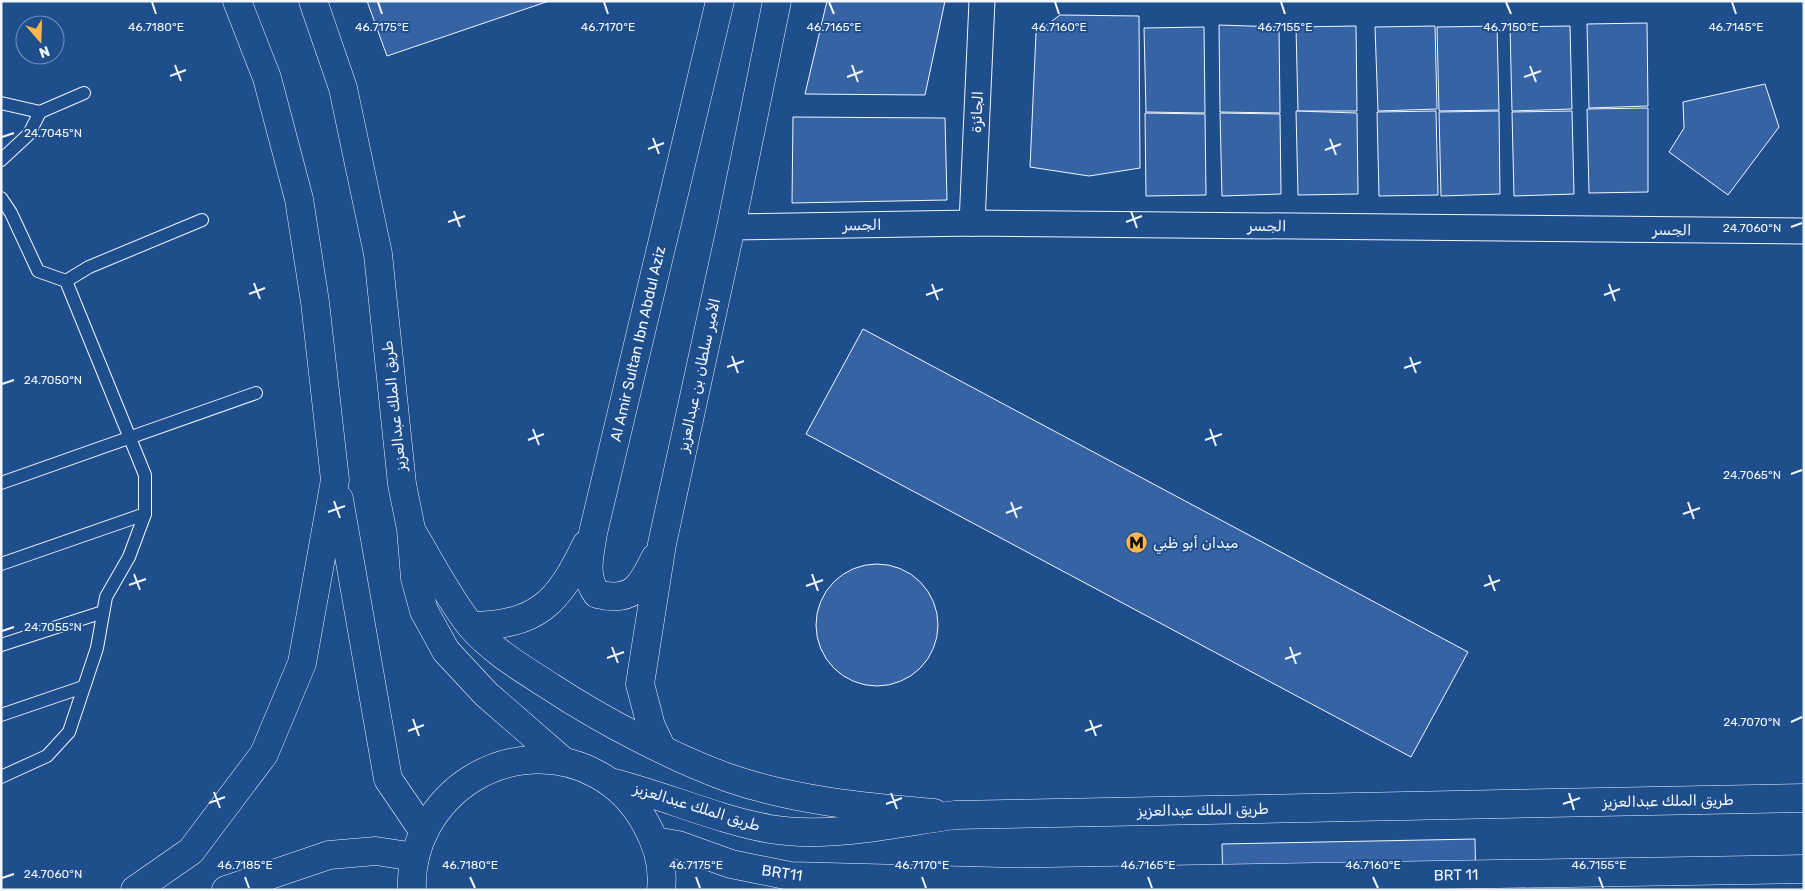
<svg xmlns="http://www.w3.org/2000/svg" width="1805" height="891" font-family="Rubik,'Noto Naskh Arabic',sans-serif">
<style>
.building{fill:#3563a3;stroke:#f2f6ff}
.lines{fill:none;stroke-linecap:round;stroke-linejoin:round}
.service-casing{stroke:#f2f6ff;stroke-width:14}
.minor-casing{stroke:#f2f6ff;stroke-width:27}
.tertiary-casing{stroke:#f2f6ff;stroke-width:29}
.secondary-casing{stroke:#f2f6ff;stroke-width:29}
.primary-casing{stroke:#f2f6ff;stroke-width:29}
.service{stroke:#1f4e8c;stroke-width:12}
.minor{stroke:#1f4e8c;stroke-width:25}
.tertiary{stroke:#1f4e8c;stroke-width:28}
.secondary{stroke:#1f4e8c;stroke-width:28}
.primary{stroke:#1f4e8c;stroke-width:28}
.ticks{fill:none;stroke:#f2f6ff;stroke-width:2}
.labels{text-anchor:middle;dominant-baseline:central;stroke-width:4;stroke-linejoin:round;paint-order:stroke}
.street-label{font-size:15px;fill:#f2f6ff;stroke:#1f4e8c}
.poi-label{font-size:15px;fill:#f2f6ff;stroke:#1f4e8c;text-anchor:start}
.ticks-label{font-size:12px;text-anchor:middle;fill:#f2f6ff;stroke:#1f4e8c;stroke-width:4;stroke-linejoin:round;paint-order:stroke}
</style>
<rect width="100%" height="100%" fill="#1f4e8c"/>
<g class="building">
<path d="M367,1h182l-162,55z"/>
<path d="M827,1h118l-20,94 -120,-1z"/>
<path d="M1060,15l79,1 1,152 -51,8 -59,-9 6,-134z"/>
<path d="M1647,23l1,83 -59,2 -2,-84z"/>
<path d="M1219,25l60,2 1,86 -60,-1z"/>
<path d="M1356,26l1,85h-59l-2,-84z"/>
<path d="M1435,26l2,83 -59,2 -3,-84z"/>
<path d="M1497,26l2,84 -60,1 -2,-84z"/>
<path d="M1570,26l2,83 -60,2 -2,-84z"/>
<path d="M1204,27l1,86 -59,-1 -2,-84z"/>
<path d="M1765,84l14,43 -51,68 -59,-43 15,-24 -1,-26z"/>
<path d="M1648,108v84l-59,1 -2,-84z"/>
<path d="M1296,111l61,2 1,81 -60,1z"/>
<path d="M1436,111l2,84 -59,1 -2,-84z"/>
<path d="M1499,111l1,83 -59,2 -2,-84z"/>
<path d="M1572,111l2,83 -60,2 -2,-84z"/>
<path d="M1145,113l60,1 1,81 -60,1z"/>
<path d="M1220,113l60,1 1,80 -59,2z"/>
<path d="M793,117l152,1 2,82 -155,3z"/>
<path d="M863,329l605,323 -57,105 -605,-323z"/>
<circle cx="877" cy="625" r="61"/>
<path d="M1475,839l1,51h-253l-1,-46z"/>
</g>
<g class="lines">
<defs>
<g id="service">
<path d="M1,103l39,9 44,-19"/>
<path d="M1,160l28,-26 11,-22"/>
<path d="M1,198l10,15 27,58 28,10 79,194v39l-16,43 -23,40 -9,51 -28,84 -22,24 -46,21"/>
<path d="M66,281l23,-14 113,-47"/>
<path d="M1,483l255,-90"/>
<path d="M1,564l144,-50"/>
<path d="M1,645l102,-33"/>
<path d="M1,715l82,-28"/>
</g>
<g id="minor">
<path d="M972,223l10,-222"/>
<path d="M731,227l241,-4 832,8"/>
</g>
<g id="tertiary">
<path d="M655,558c-14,29 -23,45 -58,36 -14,-18 -7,-40 -4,-61l127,-532"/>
<path d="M471,626c67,-1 87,-23 115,-81"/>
<path d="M661,747l-10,-21 -11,-42 22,-140 69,-317 46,-226"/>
</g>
<g id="secondary">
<path d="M313,1l30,87 35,166 24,230 9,45 4,49 9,33 22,40 40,43 77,67"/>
<path d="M339,499l49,280 36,53"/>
<path d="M414,535c18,30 34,62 56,90 22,26 53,44 81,62 50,33 122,71 178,91 66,23 136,29 205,35"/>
<path d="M655,841l23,4 53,19 59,12 228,6 786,-13"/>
<path d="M135,890l56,-39 73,-97 38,-91 33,-183 -20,-178 -16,-103 -32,-121 -30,-77"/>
</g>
<g id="primary">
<path d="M610,782c54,13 105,37 160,47 60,10 125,-6 185,-14l849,-17"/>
<path d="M226,890l103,-35 47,-4 39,6"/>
<path d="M412,890c-1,-22 4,-43 14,-62 47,-88 172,-93 220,-4 11,20 18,43 15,66"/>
</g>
</defs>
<use href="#service" class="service-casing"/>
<use href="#minor" class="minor-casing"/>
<use href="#tertiary" class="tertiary-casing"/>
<use href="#secondary" class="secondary-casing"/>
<use href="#primary" class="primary-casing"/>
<use href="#service" class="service"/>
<use href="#minor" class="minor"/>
<use href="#tertiary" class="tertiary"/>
<use href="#secondary" class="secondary"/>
<use href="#primary" class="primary"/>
</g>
<path class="ticks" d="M152,2l4,12M378,2l4,12M604,2l4,12M829,2l5,12M1055,2l4,12M1281,2l4,12M1506,2l5,12M1732,2l4,12M175,65l6,16M852,65l6,17M1530,66l6,16M170,76l16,-6M847,77l16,-6M1524,77l17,-6M2,137l12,-4M653,138l6,16M1330,139l6,16M648,149l16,-6M1325,150l16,-6M454,211l6,16M1131,211l6,17M448,222l17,-6M1126,222l16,-6M1791,227l11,-4M254,283l6,16M932,284l6,16M1609,284l6,17M249,294l16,-6M926,295l17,-6M1604,295l16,-6M732,356l6,17M1410,357l6,16M727,367l17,-6M1404,368l17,-6M2,384l12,-4M533,429l6,16M1210,429l6,17M528,440l16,-6M1205,440l17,-6M1791,474l11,-4M334,501l6,17M1011,502l6,16M1688,502l6,17M328,512l17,-6M1006,513l16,-6M1683,514l17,-6M134,574l6,16M812,574l6,17M1489,575l6,16M129,585l17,-6M806,586l17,-6M1484,586l16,-6M2,631l12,-4M612,647l6,16M1290,647l6,17M607,658l17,-6M1285,659l16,-6M413,719l6,17M1090,720l6,16M1791,722l11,-5M408,731l16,-6M1085,731l17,-6M214,792l6,16M891,793l6,16M1569,793l5,17M209,803l16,-6M886,804l16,-6M1563,804l17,-6M245,877l4,11M470,877l5,11M696,877l4,11M922,877l4,11M1148,877l4,11M1373,877l5,11M1599,877l4,11M2,878l12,-4"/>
<defs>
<symbol id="metro-disc" viewBox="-11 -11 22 22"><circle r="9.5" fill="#ffb74d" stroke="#1f4e8c"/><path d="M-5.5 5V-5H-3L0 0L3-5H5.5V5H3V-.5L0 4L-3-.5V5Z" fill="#111"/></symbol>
</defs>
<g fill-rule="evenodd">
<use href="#metro-disc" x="1124" y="530" width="25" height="25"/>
</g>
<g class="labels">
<g class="street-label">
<text transform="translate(977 112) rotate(-87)">الجائزة</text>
<text transform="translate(862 225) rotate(-1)">الجسر</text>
<text transform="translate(1267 226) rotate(1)">الجسر</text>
<text transform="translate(1672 230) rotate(1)">الجسر</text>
<text transform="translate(638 344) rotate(-77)">Al Amir Sultan Ibn Abdul Aziz</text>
<text transform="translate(699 375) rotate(-78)">الأمير سلطان بن عبدالعزيز</text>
<text transform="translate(394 406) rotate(-96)">طريق الملك عبدالعزيز</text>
<text transform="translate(1668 801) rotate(-1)">طريق الملك عبدالعزيز</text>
<text transform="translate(697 807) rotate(17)">طريق الملك عبدالعزيز</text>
<text transform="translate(1203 810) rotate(-1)">طريق الملك عبدالعزيز</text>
<text transform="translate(782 873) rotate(8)">BRT11</text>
<text transform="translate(1456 875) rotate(-1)">BRT 11</text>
</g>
<g class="poi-label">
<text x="1153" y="543">ميدان أبو ظبي</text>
</g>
</g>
<g class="ticks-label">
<text x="156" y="31">46.7180°E</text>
<text x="382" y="31">46.7175°E</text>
<text x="608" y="31">46.7170°E</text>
<text x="834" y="31">46.7165°E</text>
<text x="1059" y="31">46.7160°E</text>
<text x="1285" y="31">46.7155°E</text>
<text x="1511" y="31">46.7150°E</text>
<text x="1736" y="31">46.7145°E</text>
<text x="53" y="137">24.7045°N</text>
<text x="1752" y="232">24.7060°N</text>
<text x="53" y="384">24.7050°N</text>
<text x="1752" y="479">24.7065°N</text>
<text x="53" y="631">24.7055°N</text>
<text x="1752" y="726">24.7070°N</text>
<text x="245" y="869">46.7185°E</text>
<text x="470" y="869">46.7180°E</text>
<text x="696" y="869">46.7175°E</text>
<text x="922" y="869">46.7170°E</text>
<text x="1148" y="869">46.7165°E</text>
<text x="1373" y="869">46.7160°E</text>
<text x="1599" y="869">46.7155°E</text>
<text x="53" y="878">24.7060°N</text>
</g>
<rect width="1805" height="891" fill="none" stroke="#f2f6ff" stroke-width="5"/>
<g transform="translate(40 40) rotate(160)"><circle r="24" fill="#1f4e8c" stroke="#7391ba"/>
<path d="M0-4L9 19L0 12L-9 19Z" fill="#ffb74d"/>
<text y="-8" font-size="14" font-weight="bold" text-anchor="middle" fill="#f2f6ff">N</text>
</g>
</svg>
